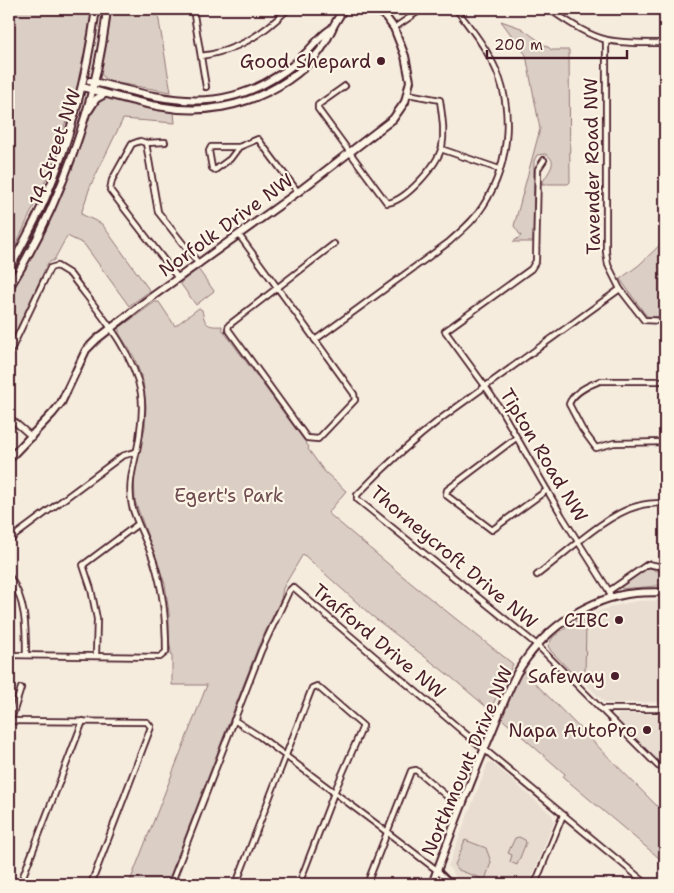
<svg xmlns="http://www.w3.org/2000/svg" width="674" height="893" font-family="'Shantell Sans',sans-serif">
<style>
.built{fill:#e8ddd0}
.green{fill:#dbcec4;stroke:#927678}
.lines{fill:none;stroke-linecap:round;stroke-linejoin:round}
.street-casing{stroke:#4a1f2b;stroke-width:8}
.secondary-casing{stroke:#4a1f2b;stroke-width:10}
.street{stroke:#fcf5e5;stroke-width:4.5}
.secondary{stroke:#fcf5e5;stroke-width:6}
.poi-dot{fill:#4a1f2b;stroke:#fcf5e5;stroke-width:2}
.labels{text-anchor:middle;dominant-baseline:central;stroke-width:4.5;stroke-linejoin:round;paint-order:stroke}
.poi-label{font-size:19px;fill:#4a1f2b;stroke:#fcf5e5;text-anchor:end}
.street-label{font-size:19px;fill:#4a1f2b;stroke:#fcf5e5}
.park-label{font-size:19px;fill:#6e4b51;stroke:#fcf5e5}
</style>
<rect width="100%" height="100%" fill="#f5ecde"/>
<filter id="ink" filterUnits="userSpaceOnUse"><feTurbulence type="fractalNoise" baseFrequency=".02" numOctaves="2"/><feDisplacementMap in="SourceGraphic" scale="10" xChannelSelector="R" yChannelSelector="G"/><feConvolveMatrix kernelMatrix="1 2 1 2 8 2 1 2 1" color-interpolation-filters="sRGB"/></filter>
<g filter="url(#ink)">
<g class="built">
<path d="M664,600l1,102 -60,1 -20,-20 1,-68 36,-11 16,-3z"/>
<path d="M619,714h45v44l-4,4 -44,-44z"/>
<path d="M491,762l61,53 2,6 -25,63h-69l-12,-18 40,-103z"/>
</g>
<g class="green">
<path d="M9,9h84l-15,76 -30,90 -32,70 -7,12z"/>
<path d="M110,9h47l14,83 -60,-10c-9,-4 -11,-8 -10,-17z"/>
<path d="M501,21l20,7 31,22h17l1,132 -2,2h-26c4,-11 19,-22 3,-30l-8,1 -3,6 -1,81h-20l8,-6 -7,-10 26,-97 -14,-74z"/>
<path d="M108,97l66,15 1,11 -52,-4 -33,68 -9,27 21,10 48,67 -21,15 -45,-62 -17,-8 -13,24 -6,3 -39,83v-52l38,-69 25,-60 18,-54 10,-13z"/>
<path d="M665,240v76l-16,1 -4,-3 -25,-35 19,-14z"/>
<path d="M198,269l16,22 -18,14 -16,-22z"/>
<path d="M155,302h4l16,24 24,-18 3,2c3,14 4,17 20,16v3l87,118 -1,2 16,22 22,20 -18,22 84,71 101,80 -23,46 -39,-33 -79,-61 -69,-62 -20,34 -2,11 -23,48 -91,237h-38l78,-199h-35v-28l-3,-17v-27l-4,-29 -30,-83 -1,-27 11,-47 1,-21 -3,-25 -9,-24 -15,-24v-5z"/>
<path d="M661,559h4v24c-8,5 -32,4 -43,6l-1,-2 26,-19h4l5,3 6,-1 2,-6z"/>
<path d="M580,618l6,5 -1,54 -6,3 -28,-29 -3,-5 5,-9z"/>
<path d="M523,671l142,143v49l-102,-86 2,-3 -63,-55 13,-34z"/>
<path d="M519,837l6,3 1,3 -9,22 -7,-3 2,-7 -4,-2 7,-15z"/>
<path d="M465,840l21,8 5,14 -6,18 -29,-11 -1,-4z"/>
</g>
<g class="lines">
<defs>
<g id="street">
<path d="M193,9l13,78"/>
<path d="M549,9c18,12 37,26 58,31 19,4 39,3 58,3"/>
<path d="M394,28l28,-19"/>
<path d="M606,40v212l2,13 12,24 24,31 21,1"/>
<path d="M201,56c36,-5 61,-21 87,-47"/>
<path d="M345,86l-27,19v4l69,94c19,-2 50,-38 55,-56 3,-16 0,-31 -2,-47l-32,-6"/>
<path d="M165,142l-19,1 -6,-2 -8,3 -20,36 -2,10 68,88"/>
<path d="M146,143l12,69 41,52"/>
<path d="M239,147l-9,12 -15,11 -3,-2 -3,-17 2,-4h28l19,-8 40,53"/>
<path d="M441,149l58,20"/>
<path d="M544,160l-6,9 -2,92 -5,8 -86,62 40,55 16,24 61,106 47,75 2,7"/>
<path d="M239,235c39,53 77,106 115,159l1,6 -37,39 -11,-1 -79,-109 1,-4 105,-81"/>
<path d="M620,289l-177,128c-31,24 -59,50 -86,78v4l180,146 121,121 7,3"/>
<path d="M315,340l134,-98c12,-11 25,-21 34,-36 28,-43 33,-105 6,-150 -9,-17 -22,-32 -33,-47"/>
<path d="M9,354l41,-86 7,-2 13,8c26,35 63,75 71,119 2,13 1,25 -1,38 -2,26 -14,47 -8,75 5,19 16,37 22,56 10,30 12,60 12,90l-6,5 -151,-2"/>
<path d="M665,381h-65c-11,4 -27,12 -31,23l13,25 14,19 18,-5 51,-1"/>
<path d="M9,417l23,20"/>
<path d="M516,438l-69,52 -1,5 46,35 55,-40"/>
<path d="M9,540l113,-84 13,-4"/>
<path d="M537,575c28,-21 69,-61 101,-69 9,-3 18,-3 27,-3"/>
<path d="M9,576c17,24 17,51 17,79"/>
<path d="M609,591l39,-27 10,2"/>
<path d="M96,655l1,-36 -6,-30 -8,-24 55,-41"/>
<path d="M601,709h64"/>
<path d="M234,720l25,16 128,96 51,39 13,13"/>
<path d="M9,721l138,1 4,5 -60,157"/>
<path d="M9,726l12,-38"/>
<path d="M20,884l63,-163"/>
<path d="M171,884l90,-233 28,-60 4,-4 168,143 186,154"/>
<path d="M236,884l76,-196 5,-2 46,40 -29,67 -35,91"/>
<path d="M367,884l44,-113 5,-1 34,29 13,6"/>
<path d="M535,884l28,-69"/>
</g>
<g id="secondary">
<path d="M90,81c68,16 124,37 189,-6 10,-6 19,-14 27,-22 8,-8 15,-18 25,-24"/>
<path d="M82,87c27,7 54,16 82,20 56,10 118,-11 155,-55 6,-8 9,-15 13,-23 3,-7 8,-13 11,-20"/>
<path d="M89,110l7,-11 9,-5"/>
<path d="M9,270c12,-23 25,-46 36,-71 26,-61 42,-125 51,-190"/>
<path d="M9,288c50,-80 88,-185 98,-279"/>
<path d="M9,459l44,-46 8,-10 25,-53 11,-11 49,-38 152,-109 95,-73 12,-17 5,-21 -5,-25 -11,-28 -9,-12 -10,-7"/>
<path d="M432,884c18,-47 35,-95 55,-141 10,-23 18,-47 30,-70 23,-40 64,-71 110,-79 13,-2 26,-2 38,-2"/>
</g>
</defs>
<use href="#street" class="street-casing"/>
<use href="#secondary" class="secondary-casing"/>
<use href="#street" class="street"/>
<use href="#secondary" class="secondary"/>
</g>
</g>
<g class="poi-dot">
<circle cx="381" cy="61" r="5"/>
<circle cx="619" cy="620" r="5"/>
<circle cx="615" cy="676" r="5"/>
<circle cx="647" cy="730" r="5"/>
</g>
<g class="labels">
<g class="poi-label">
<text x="371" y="61">Good Shepard</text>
<text x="609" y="620">CIBC</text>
<text x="605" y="676">Safeway</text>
<text x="637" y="730">Napa AutoPro</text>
</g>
<g class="street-label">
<text transform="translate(55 147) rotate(-71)">14 Street NW</text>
<text transform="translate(592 166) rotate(-91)">Tavender Road NW</text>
<text transform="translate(226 225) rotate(-36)">Norfolk Drive NW</text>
<text transform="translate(544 455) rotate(59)">Tipton Road NW</text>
<text transform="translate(454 557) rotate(40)">Thorneycroft Drive NW</text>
<text transform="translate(379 641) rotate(40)">Trafford Drive NW</text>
<text transform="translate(467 761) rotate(-67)">Northmount Drive NW</text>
</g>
<g class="park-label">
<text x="229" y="495">Egert's Park</text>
</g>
</g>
<rect width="674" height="893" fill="none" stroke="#fcf5e5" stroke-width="30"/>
<rect x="15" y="15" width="644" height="863" fill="none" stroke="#4a1f2b" stroke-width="2" filter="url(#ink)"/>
<path d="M487 50v8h140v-8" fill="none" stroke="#4a1f2b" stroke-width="2.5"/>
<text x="494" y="50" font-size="15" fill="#4a1f2b" stroke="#fcf5e5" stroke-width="4" paint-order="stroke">200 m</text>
</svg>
